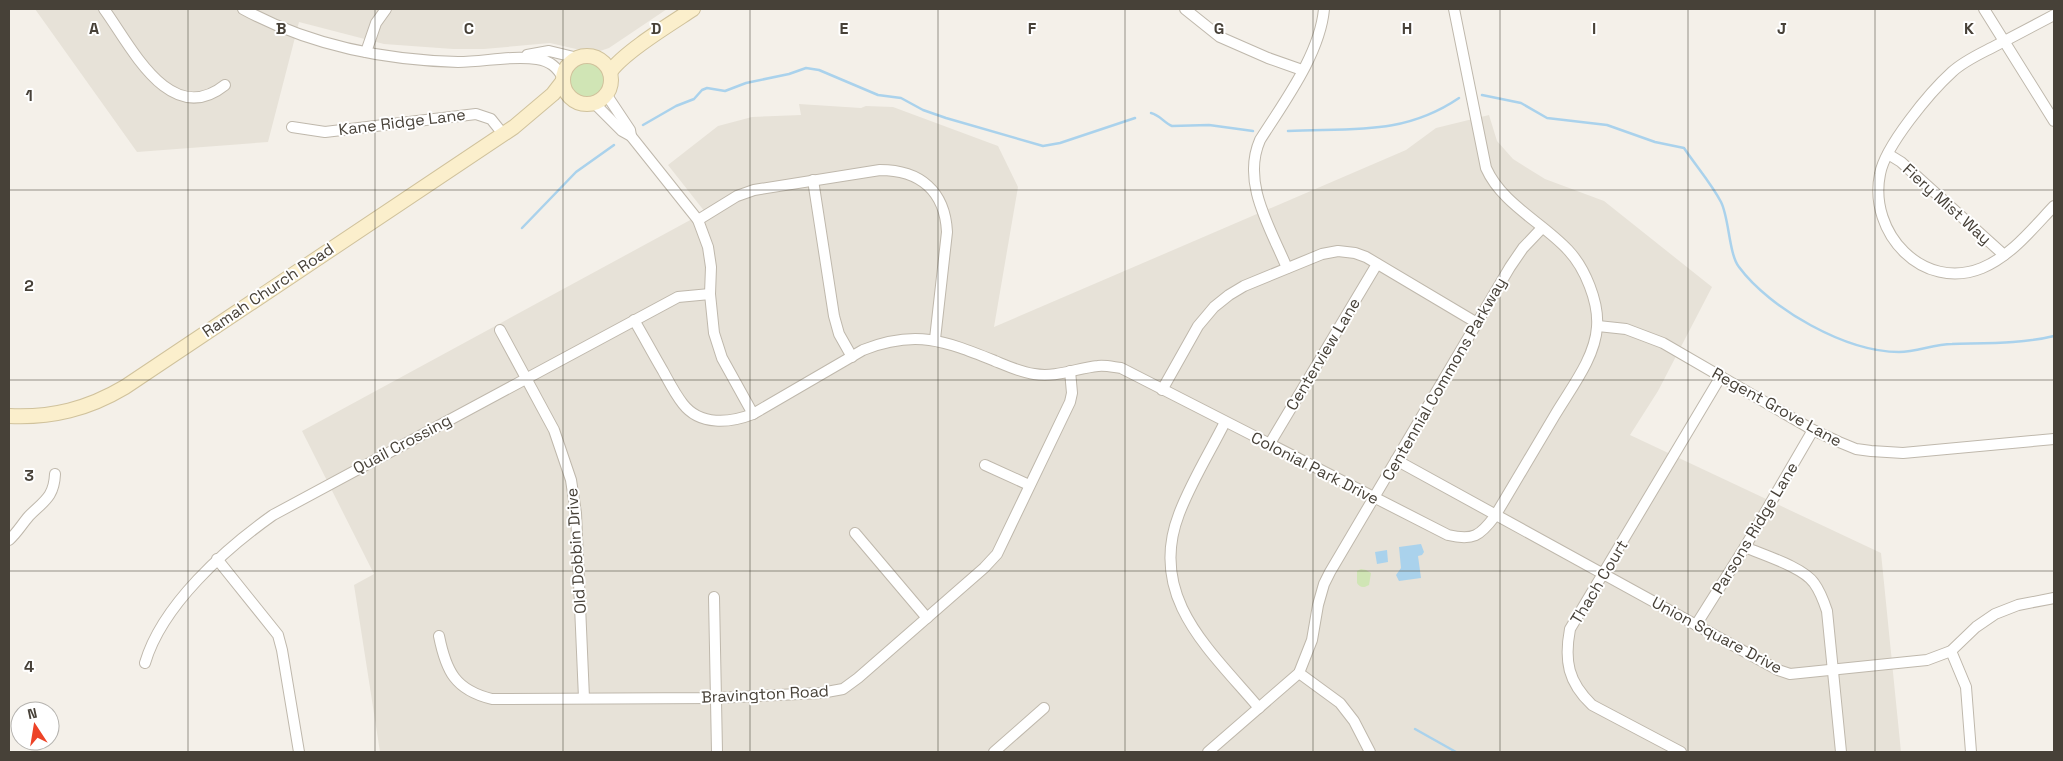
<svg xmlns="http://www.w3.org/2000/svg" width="2063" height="761" font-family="'Space Grotesk',sans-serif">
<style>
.residential{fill:#e7e2d8}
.green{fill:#d0e5b5}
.water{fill:#aad2ec}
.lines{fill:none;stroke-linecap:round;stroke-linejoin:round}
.stream{stroke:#aad2ec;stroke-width:2.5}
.minor-casing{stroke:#bfb8ac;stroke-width:12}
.secondary-casing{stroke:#d0c29c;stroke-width:16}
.minor{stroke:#fff;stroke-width:10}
.secondary{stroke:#fbefcc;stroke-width:14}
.grid{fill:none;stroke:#474138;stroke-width:1;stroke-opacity:0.55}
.labels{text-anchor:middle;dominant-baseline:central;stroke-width:4;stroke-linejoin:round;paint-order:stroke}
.street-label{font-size:16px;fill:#474138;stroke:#fff}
.grid-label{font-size:16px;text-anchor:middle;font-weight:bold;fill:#474138;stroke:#fff;stroke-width:4;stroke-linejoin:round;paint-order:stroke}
</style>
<rect width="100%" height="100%" fill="#f4f0e9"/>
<g class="residential">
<path d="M35,9h632l-58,39 -9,3 -24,-2 -26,-6 -66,6h-31l-69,-5 -85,-22 -31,120 -131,10z"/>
<path d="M799,104l62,4 5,-2 27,1 105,39 20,41 -24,140 412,-177 30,-22 53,-13 8,26 16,18 32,20 59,22 108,86 -54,104 -28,44 251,118 20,199h-1521l-26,-167 20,-11 -72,-143 403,-219 -37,-47 50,-39 34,-9 49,-2z"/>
</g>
<g class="green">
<circle cx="587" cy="80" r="24"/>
<path d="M1361,569l5,1 5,3 -2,12c-5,3 -9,3 -12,-2v-12z"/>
</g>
<g class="water">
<path d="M1421,544l3,8 -2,3 -4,1 3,22 -22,3 -3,-6 5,-7 -2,-21z"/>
<path d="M1387,550l1,12 -11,2 -2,-12z"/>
</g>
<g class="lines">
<g class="stream">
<path d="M1482,95l39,8 26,15 60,7 48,17 29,6c12,18 27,35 37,54 8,15 8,53 18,65 31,42 107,85 160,85 18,0 35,-8 53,-8 33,-1 70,0 102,-8"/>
<path d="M1151,113c9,2 13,10 21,13l37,-1 44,6"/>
<path d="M643,125l33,-19 18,-7 8,-9 5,-2 18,3 21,-8 43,-9 17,-6 13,2 59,25 23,3 22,12 23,8 97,28 17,-3 75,-25"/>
<path d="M1288,131c63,-3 115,5 171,-33"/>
<path d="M522,228l54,-56 38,-27"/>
<path d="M1415,729l41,23"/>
</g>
<defs>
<g id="minor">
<path d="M104,9c27,37 66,120 121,76"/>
<path d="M243,9c66,36 139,51 215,53 26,0 53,-7 79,-3 13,2 20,8 26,19"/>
<path d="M1185,9l35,28 48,21 34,12"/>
<path d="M1984,9l70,112"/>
<path d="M2054,15c-19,10 -38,20 -57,30 -15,8 -32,15 -45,27 -22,20 -67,74 -72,102 -12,59 43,118 102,94 29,-12 51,-40 72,-62"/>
<path d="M366,52l10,-29 10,-14"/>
<path d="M527,55l22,-4 29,7"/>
<path d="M606,94l24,36 1,6"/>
<path d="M594,103l28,28 9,5 67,84 10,27 3,20 -1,27 4,39 8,25 31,56"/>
<path d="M292,127l33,5 151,-18 15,5 12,15"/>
<path d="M1888,154l13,8 103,93"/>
<path d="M813,180l21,136 5,18 13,23"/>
<path d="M698,220l39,-24 17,-6 126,-20c40,0 65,21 67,62l-12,107"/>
<path d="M1287,268c-16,-39 -46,-85 -27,-128 24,-38 60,-86 64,-131"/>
<path d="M634,320c10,17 19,34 29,51 6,11 12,23 20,33 17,22 47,19 70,10l110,-64c53,-21 82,-9 132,11 12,5 25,11 39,13 22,4 43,-6 64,-8 7,-1 15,1 23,2l327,167c25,6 32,1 47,-19 20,-34 40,-67 60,-101 16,-27 40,-57 42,-88 2,-25 -12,-59 -29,-77 -26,-28 -66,-46 -82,-82l-32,-159"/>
<path d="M1598,326l28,3 37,14 150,87 26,12 17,7 15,2 32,2 151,-14"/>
<path d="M500,330l54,100 17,50 5,33 8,185"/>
<path d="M1162,390l36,-64 16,-19 15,-12 15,-9 78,-32 16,-3 17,2 11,4 111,66"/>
<path d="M1225,422c-15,30 -34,60 -46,92 -32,83 31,136 80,194"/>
<path d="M1269,445l108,-181"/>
<path d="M1396,460l382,210 12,4 137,-14 24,-9 25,-24 19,-13 23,-9 36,-7"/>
<path d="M985,465l44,20"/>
<path d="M855,533l72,85"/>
<path d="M9,540c8,-7 13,-16 20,-24 15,-15 25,-19 26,-42"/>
<path d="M1745,547c18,8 58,20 69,36 6,8 10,19 13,28l14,141"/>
<path d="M217,559l61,76 4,15 17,102"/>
<path d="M714,597l3,155"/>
<path d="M1696,625l49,-78 68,-117"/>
<path d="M439,636c7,35 16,54 53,63l223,-1 106,-5 22,-4 15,-11 126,-110 13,-14 73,-152 2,-9 -2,-22"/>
<path d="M1951,651l15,36 5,65"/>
<path d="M145,663c17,-58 80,-114 128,-148l405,-218 32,-3"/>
<path d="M1299,673l41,30 14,18 16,31"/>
<path d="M994,752l50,-44"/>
<path d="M1208,752l91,-79 13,-33 6,-35 6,-21 6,-12 180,-305 13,-19 19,-20"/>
<path d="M1681,752l-89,-47c-24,-23 -28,-44 -22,-76l151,-253"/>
</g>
<g id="secondary">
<circle cx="587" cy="80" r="24"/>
<path d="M610,72c14,-20 62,-49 83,-63"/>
<path d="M9,416c43,2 79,-7 116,-29l389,-260 39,-33 10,-13"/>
</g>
</defs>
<use href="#minor" class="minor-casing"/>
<use href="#secondary" class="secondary-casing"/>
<use href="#minor" class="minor"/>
<use href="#secondary" class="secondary"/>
</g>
<path class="grid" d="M188,9v743M375,9v743M563,9v743M750,9v743M938,9v743M1125,9v743M1313,9v743M1500,9v743M1688,9v743M1875,9v743M9,190h2045M9,380h2045M9,571h2045"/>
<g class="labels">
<g class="street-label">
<text transform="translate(402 122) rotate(-7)">Kane Ridge Lane</text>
<text transform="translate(1947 204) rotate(42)">Fiery Mist Way</text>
<text transform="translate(268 290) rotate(-34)">Ramah Church Road</text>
<text transform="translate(1323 354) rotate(-59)">Centerview Lane</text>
<text transform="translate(1444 379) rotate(-60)">Centennial Commons Parkway</text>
<text transform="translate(1777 407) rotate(29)">Regent Grove Lane</text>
<text transform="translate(402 444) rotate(-28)">Quail Crossing</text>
<text transform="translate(1315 468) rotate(27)">Colonial Park Drive</text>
<text transform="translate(1755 528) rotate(-59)">Parsons Ridge Lane</text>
<text transform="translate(576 551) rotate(-94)">Old Dobbin Drive</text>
<text transform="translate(1599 582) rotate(-59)">Thach Court</text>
<text transform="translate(1717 635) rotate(28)">Union Square Drive</text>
<text transform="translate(765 694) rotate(-3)">Bravington Road</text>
</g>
</g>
<g class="grid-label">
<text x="94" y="34">A</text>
<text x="281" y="34">B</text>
<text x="469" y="34">C</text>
<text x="656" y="34">D</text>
<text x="844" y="34">E</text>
<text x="1032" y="34">F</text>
<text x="1219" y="34">G</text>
<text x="1407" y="34">H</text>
<text x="1594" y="34">I</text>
<text x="1782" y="34">J</text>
<text x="1969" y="34">K</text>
<text x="29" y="101">1</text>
<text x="29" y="291">2</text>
<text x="29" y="481">3</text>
<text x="29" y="672">4</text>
</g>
<rect width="2063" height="761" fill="none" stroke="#474138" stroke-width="20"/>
<g transform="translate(35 726) rotate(348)"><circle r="24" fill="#ffffff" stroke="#b5b3af"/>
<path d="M0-4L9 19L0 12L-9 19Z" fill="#ed4327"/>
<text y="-8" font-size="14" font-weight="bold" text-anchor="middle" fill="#474138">N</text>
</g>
</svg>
